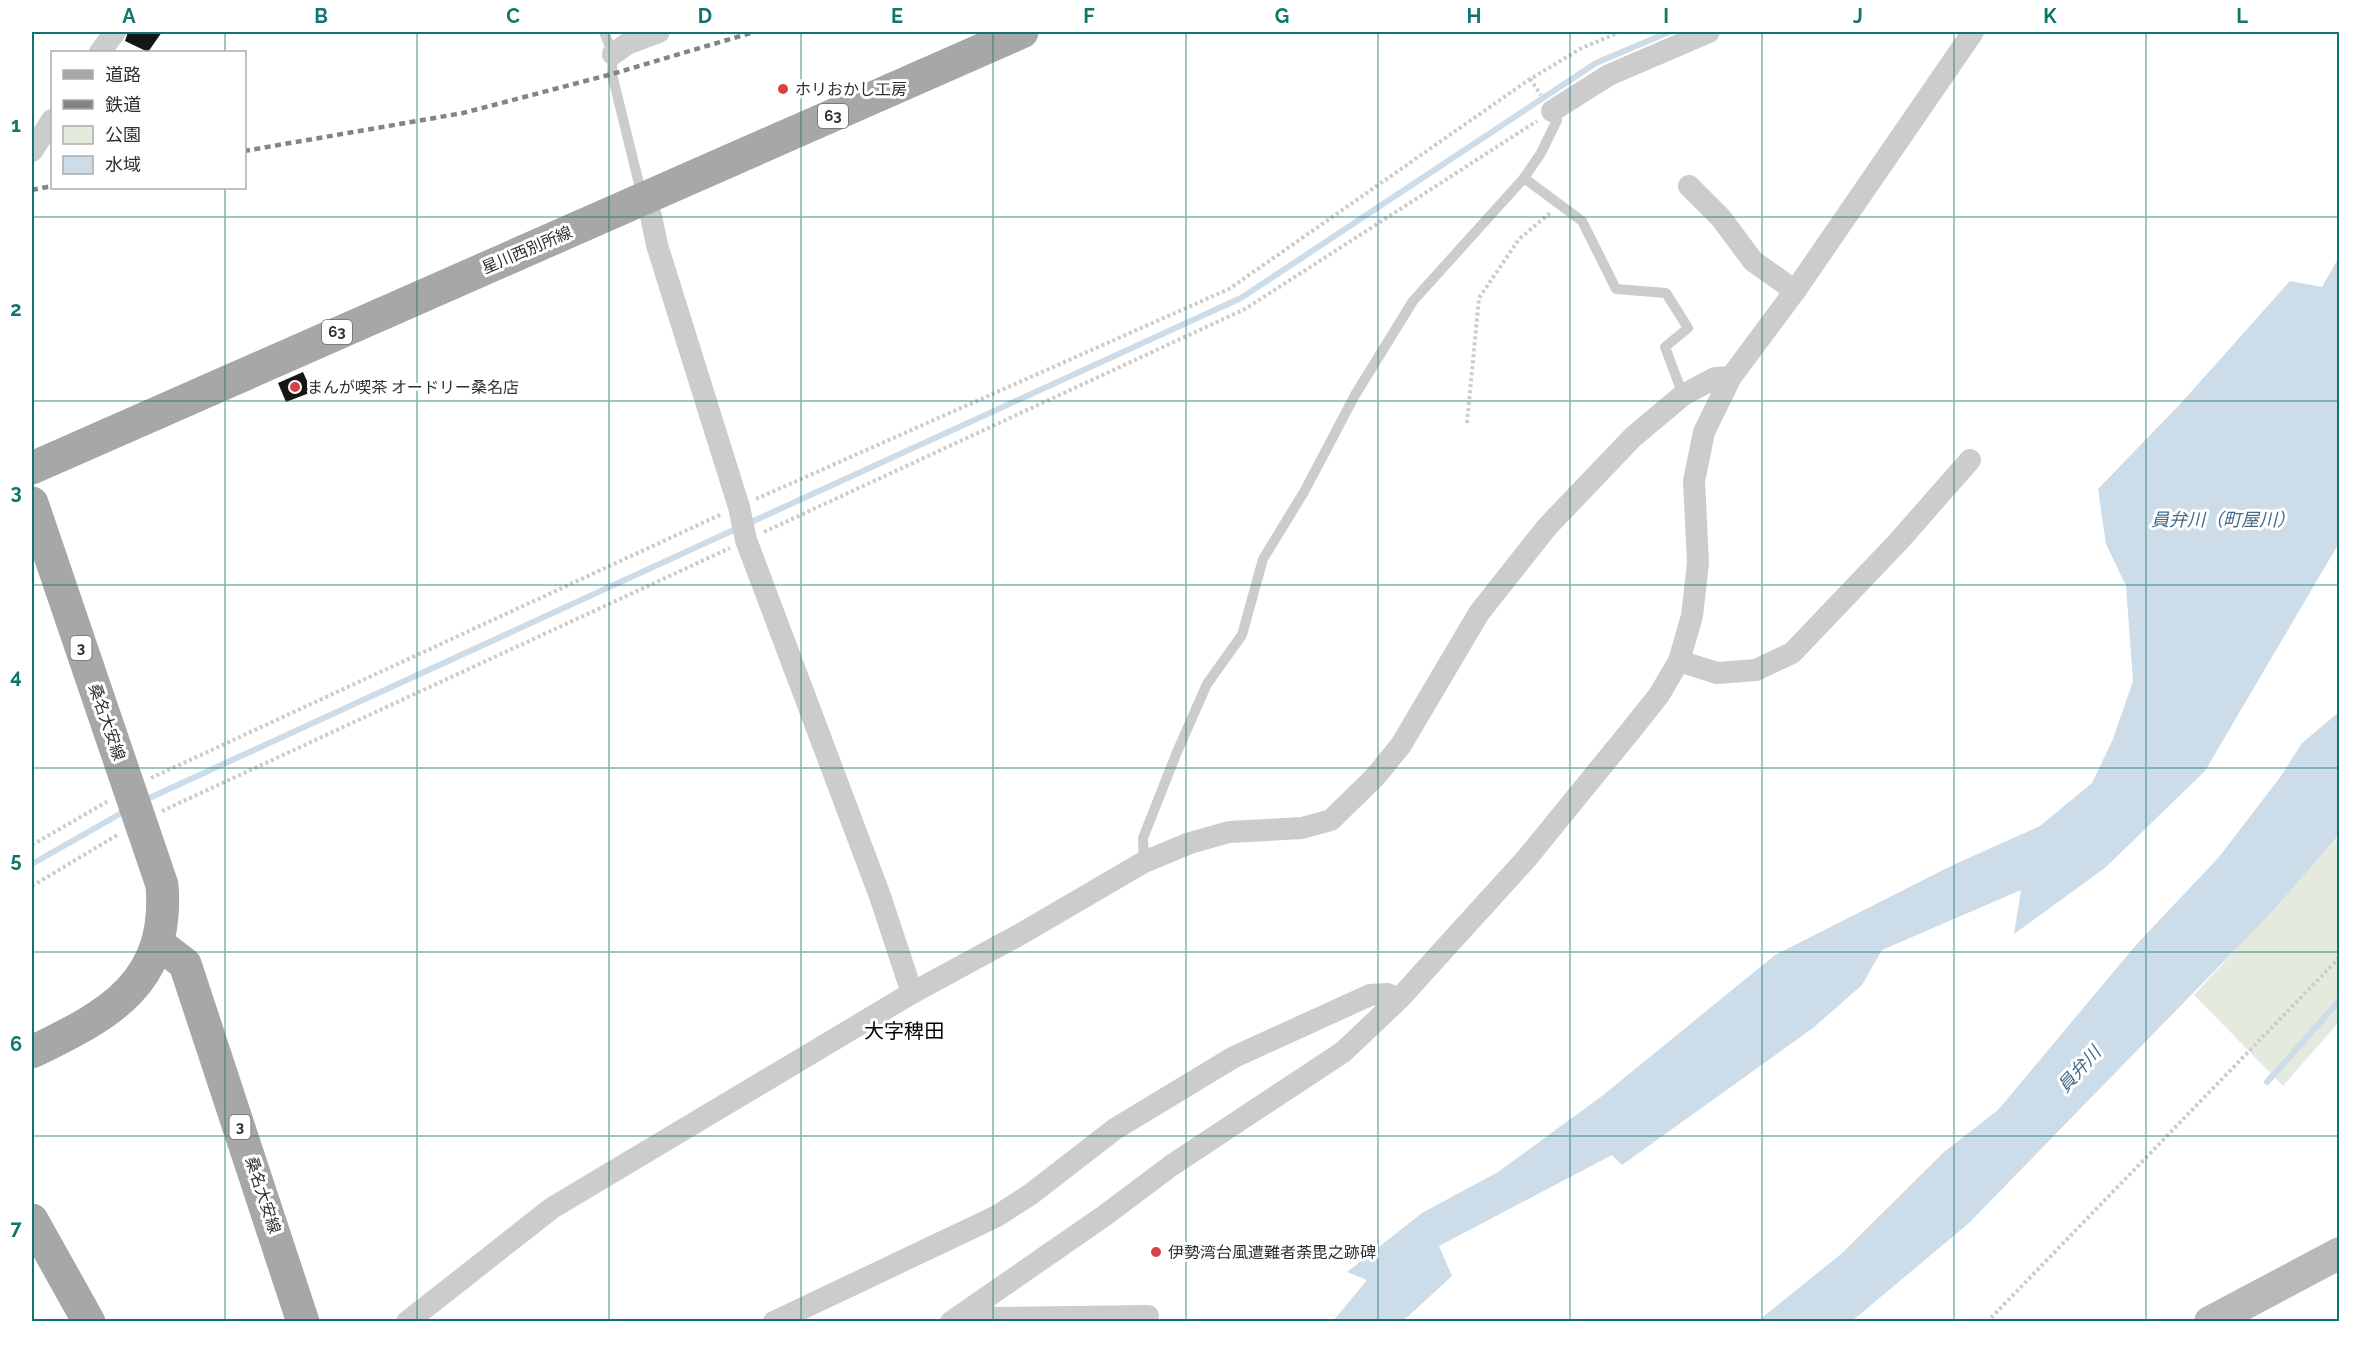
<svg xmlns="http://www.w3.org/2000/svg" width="2371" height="1353" font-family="Raleway,'Noto Sans JP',sans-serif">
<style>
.green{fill:#e4ebde}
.water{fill:#ccdce9}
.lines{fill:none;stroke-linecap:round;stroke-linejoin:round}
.stream{stroke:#ccdce9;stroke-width:6}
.building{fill:#161616}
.path{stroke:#ccc;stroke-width:4;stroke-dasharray:3 3;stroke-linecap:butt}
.service{stroke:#ccc;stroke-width:10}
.minor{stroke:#ccc;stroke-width:22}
.secondary{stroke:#b9b9b9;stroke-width:32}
.primary{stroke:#a7a7a7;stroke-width:33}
.rail{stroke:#848484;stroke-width:4.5;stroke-dasharray:6 4.5;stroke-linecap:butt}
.grid{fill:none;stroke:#0f766e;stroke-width:1.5;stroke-opacity:0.55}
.poi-dot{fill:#d64142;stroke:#fff;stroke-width:2}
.labels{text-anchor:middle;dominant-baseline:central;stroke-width:6;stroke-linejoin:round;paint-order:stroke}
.shield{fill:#fff;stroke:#6d6d6d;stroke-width:1.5}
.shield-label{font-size:15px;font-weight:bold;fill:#2f2f2f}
.poi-label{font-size:16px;fill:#2f2f2f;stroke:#fff;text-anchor:start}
.street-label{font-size:16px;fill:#2f2f2f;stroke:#fff}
.water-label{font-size:18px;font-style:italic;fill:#446a8a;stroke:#fff}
.quarter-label{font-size:20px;fill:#000;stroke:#fff}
.neatline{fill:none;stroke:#0f766e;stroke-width:2}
.grid-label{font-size:20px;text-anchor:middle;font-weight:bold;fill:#0f766e}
</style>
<rect width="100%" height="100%" fill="#fff"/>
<path class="green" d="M2339,836V1022L2283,1086L2194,995Z"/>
<g class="water">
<path d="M2339,257V543L2205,771L2106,867L2014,934L2021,890L1882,950L1862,985L1813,1028L1622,1165L1612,1155L1439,1246L1452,1276L1403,1321H1333L1367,1280L1347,1272L1422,1213L1498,1172L1602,1096L1775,955L1953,865L2040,826L2092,783L2113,739L2133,681L2126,586L2106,544L2098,489L2182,402L2290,281L2322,287Z"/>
<path d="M2339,712V835L2269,915L1969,1223L1852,1321H1758L1841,1254L1944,1152L1998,1110L2136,945L2219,857L2281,776L2302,743Z"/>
</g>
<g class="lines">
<g class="stream">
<path d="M747,524L1241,298L1596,63L1669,32"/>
<path d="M145,800L738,528"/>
<path d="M32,864L125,811"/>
<path d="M2267,1082L2340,1000"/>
</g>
</g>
<g class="building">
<path d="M128,32H162L148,52L125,41Z"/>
<path d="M303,372L312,392L286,402L278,383Z"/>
</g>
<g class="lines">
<g class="path">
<path d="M1530,79L1541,95"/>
<path d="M1467,423L1479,298L1519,239L1550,213"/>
<path d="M756,499L1229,289L1530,79L1582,48L1620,32"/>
<path d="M764,532L1245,309L1537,121"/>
<path d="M151,778L722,514"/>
<path d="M162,811L730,548"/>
<path d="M32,845L108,801"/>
<path d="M32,886L119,834"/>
<path d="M1987,1322L2340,957"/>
</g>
<g class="service">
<path d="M604,32L613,54L612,74L642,196"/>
<path d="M1524,178L1582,221L1616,289L1666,293L1688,328L1665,347L1683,395"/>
<path d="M1144,862L1143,838L1177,752L1207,684L1242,635L1263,559L1304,492L1355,395L1413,301L1524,178L1541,153L1557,120L1552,111"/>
</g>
<g class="minor">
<path d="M100,52L115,32"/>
<path d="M613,54L627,44L659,32"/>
<path d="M1552,111L1609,75L1709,32"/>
<path d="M32,151L52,120"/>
<path d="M1689,186L1721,218L1753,261L1795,291"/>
<path d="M643,199L651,216L657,245L739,507L746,540L880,896L912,993"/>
<path d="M1679,661L1717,673L1756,670L1792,653L1898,542L1970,460"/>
<path d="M974,1306L992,1318L1148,1316"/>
<path d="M407,1322L552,1208L912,993L1019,935L1144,862L1190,843L1229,832L1302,828L1331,820L1375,777L1401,745L1479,613L1547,527L1633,437L1683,395L1715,378L1731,377"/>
<path d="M774,1322L997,1216L1031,1194L1115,1129L1234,1057L1370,995L1387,994L1399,999"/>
<path d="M951,1322L1104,1216L1172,1165L1343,1052L1399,999L1527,858L1632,729L1659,695L1679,661L1692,616L1698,563L1694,481L1704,432L1731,377L1795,291L1973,32"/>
</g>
<path class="secondary" d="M2210,1322L2340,1253"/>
<g class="primary">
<path d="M32,468L1022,32"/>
<path d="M32,503L162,885C170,983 109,1015 32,1052"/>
<path d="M159,944L185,964L303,1322"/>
<path d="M32,1220L89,1322"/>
</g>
<g class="rail">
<path d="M244,151L463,113L612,74L754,32"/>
<path d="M32,190L52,186"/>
</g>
</g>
<path class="grid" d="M225,32V52M417,32V1322M609,32V1322M801,32V1322M993,32V1322M1186,32V1322M1378,32V1322M1570,32V1322M1762,32V1322M1954,32V1322M2146,32V1322M225,188V1322M32,217H2340M32,401H2340M32,585H2340M32,768H2340M32,952H2340M32,1136H2340"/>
<g class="poi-dot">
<circle cx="783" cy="89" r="6"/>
<circle cx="295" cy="387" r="6"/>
<circle cx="1156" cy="1252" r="6"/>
</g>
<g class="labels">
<g class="shield">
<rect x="818" y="104" width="30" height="24" rx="4.5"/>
<rect x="322" y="320" width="30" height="24" rx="4.5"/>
<rect x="70.5" y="636" width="21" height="24" rx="4.5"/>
<rect x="229.5" y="1115" width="21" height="24" rx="4.5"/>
</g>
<g class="shield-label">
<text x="833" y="116">63</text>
<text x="337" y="332">63</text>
<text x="81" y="648">3</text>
<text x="240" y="1127">3</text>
</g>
<g class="poi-label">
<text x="795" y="89">ホリおかし工房</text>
<text x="307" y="387">まんが喫茶 オードリー桑名店</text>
<text x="1168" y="1252">伊勢湾台風遭難者荼毘之跡碑</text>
</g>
<g class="street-label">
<text transform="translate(527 250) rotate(-23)">星川西別所線</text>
<text transform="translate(107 722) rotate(71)">桑名大安線</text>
<text transform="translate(263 1195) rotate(72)">桑名大安線</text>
</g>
<g class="water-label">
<text x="2223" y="519">員弁川（町屋川）</text>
<text transform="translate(2079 1069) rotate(-48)">員弁川</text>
</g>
<g class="quarter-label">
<text x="904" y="1031">大字稗田</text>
</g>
</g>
<rect width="2371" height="1353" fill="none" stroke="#ffffff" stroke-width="66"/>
<rect x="51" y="51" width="195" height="138" fill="#ffffff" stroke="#acacac" stroke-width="1.5"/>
<rect x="63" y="70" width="30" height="9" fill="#a7a7a7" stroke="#acacac" stroke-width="1.5"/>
<text x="105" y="81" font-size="18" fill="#2f2f2f">道路</text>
<rect x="63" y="100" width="30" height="9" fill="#848484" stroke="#acacac" stroke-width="1.5"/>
<text x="105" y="111" font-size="18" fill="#2f2f2f">鉄道</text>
<rect x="63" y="126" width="30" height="18" fill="#e4ebde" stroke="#acacac" stroke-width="1.5"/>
<text x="105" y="141" font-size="18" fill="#2f2f2f">公園</text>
<rect x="63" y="156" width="30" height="18" fill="#ccdce9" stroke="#acacac" stroke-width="1.5"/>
<text x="105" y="171" font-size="18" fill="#2f2f2f">水域</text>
<rect x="33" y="33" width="2305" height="1287" class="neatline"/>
<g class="grid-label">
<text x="129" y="23">A</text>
<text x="321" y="23">B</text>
<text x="513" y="23">C</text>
<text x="705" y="23">D</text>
<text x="897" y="23">E</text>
<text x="1089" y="23">F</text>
<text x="1282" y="23">G</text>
<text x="1474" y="23">H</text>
<text x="1666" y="23">I</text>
<text x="1858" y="23">J</text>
<text x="2050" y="23">K</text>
<text x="2242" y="23">L</text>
<text x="16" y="132">1</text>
<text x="16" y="316">2</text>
<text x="16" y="499">3</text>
<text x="16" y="683">4</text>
<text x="16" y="867">5</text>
<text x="16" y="1051">6</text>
<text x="16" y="1235">7</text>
</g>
</svg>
